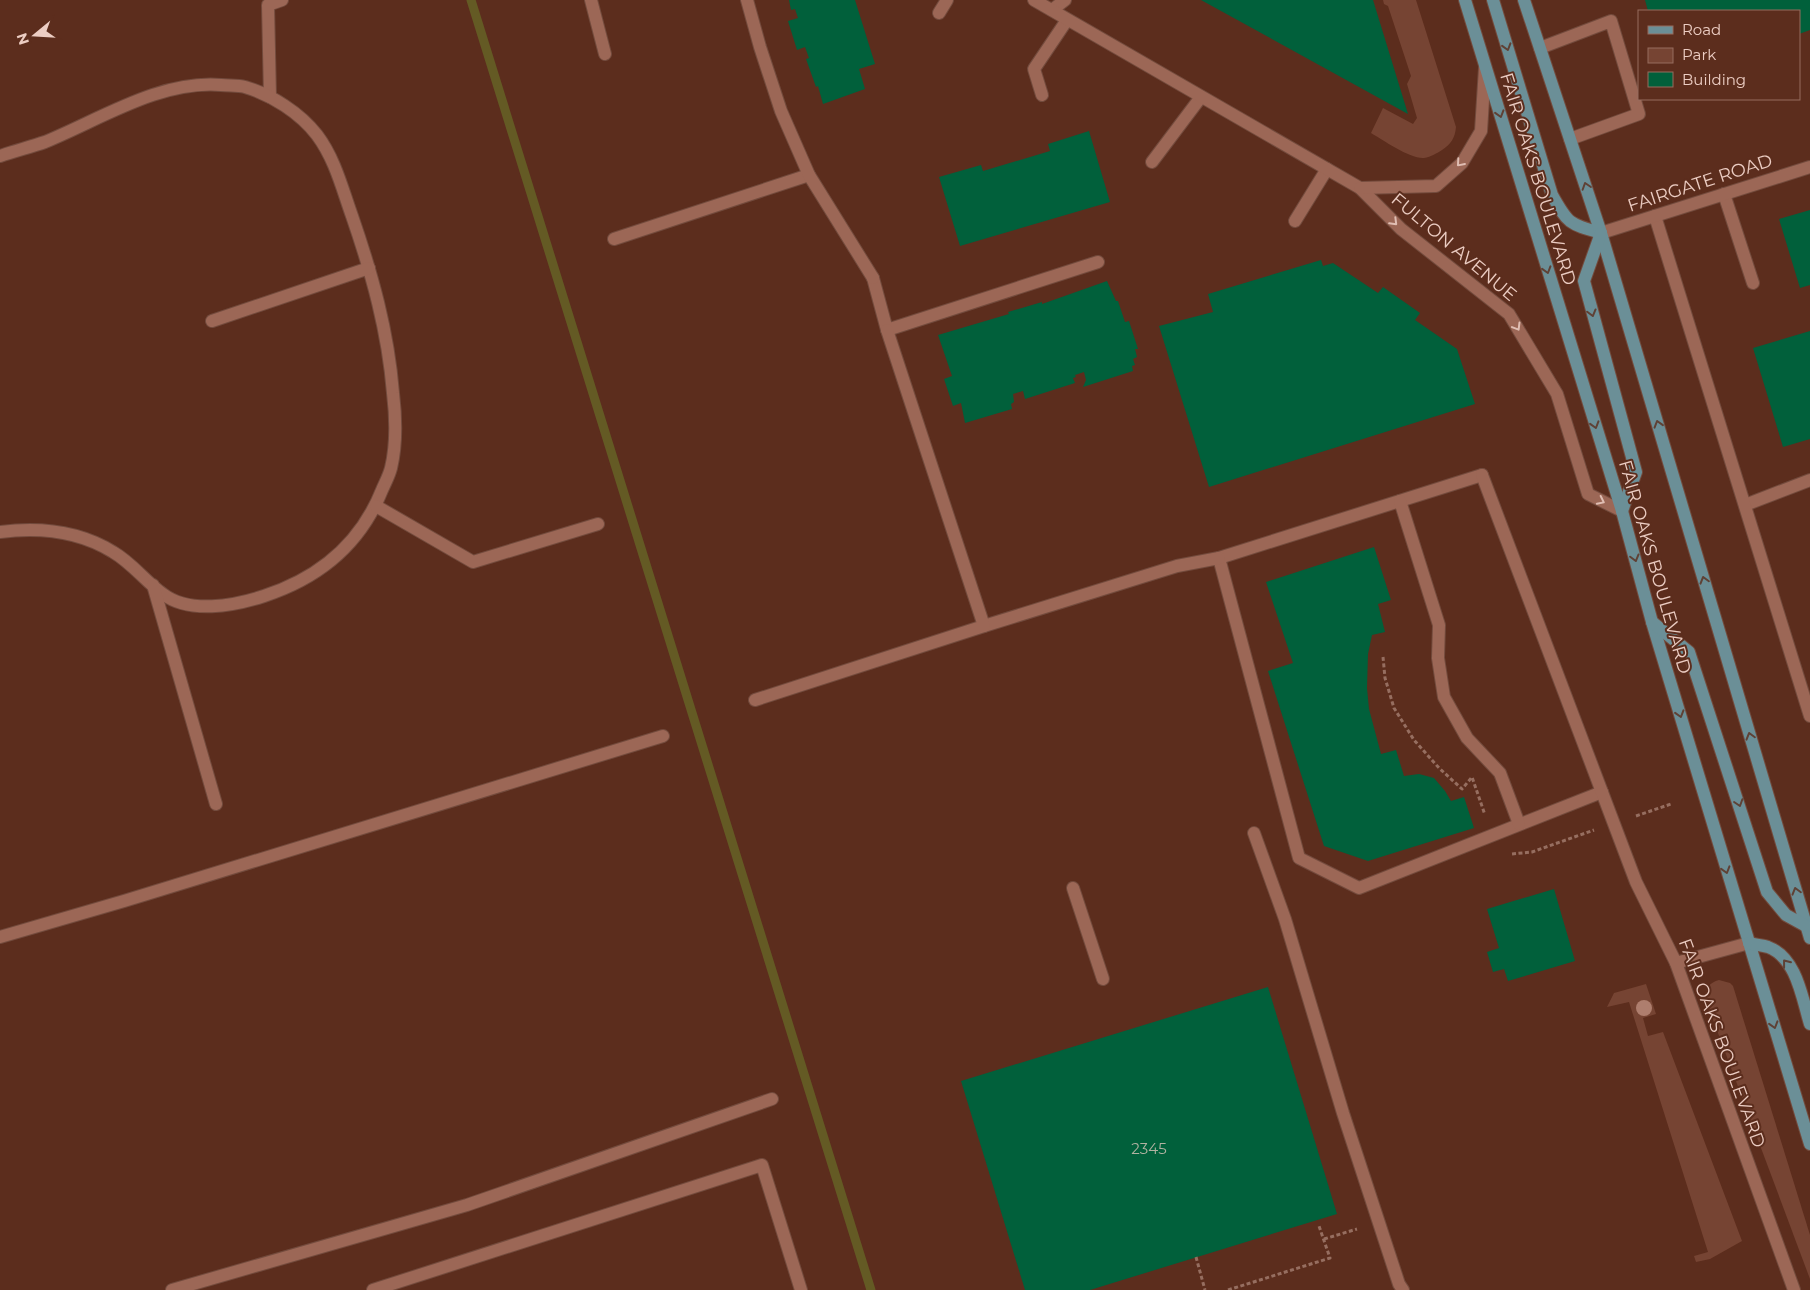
<svg xmlns="http://www.w3.org/2000/svg" width="1810" height="1290" font-family="Montserrat,sans-serif">
<style>
.green{fill:#764433}
.lines{fill:none;stroke-linecap:round;stroke-linejoin:round}
.stream{stroke:#645a24;stroke-width:9}
.building{fill:#01603b}
.service-casing{stroke:#734b3d;stroke-width:14}
.minor-casing{stroke:#734b3d;stroke-width:14}
.tertiary-casing{stroke:#734b3d;stroke-width:14}
.primary-casing{stroke:#734b3d;stroke-width:14}
.path{stroke:#966e60;stroke-width:3;stroke-dasharray:4 2.5;stroke-linecap:butt}
.service{stroke:#9c6756;stroke-width:12}
.minor{stroke:#9c6756;stroke-width:12}
.tertiary{stroke:#9c6756;stroke-width:12}
.primary{stroke:#6b8f97;stroke-width:12}
.tree{fill:#ae7e6e}
.oneway{stroke:#5f4135}
.oneway2{stroke:#e0beb3}
.labels{text-anchor:middle;dominant-baseline:central;stroke-width:4;stroke-linejoin:round;paint-order:stroke}
.number-label{font-size:15px;fill:#b1b2a1}
.street-label{font-size:18px;fill:#eccdc3;stroke:#5c2d1d}
</style>
<rect width="100%" height="100%" fill="#5c2d1d"/>
<g class="green">
<path d="M1383,0H1416L1456,127C1455,138 1451,144 1442,150C1437,153 1431,157 1424,158C1410,159 1383,140 1371,133L1383,108L1413,124L1417,118L1407,84L1411,76L1388,6L1384,4Z"/>
<path d="M1719,980L1730,983L1733,986L1810,1235V1279L1706,1001C1704,990 1708,983 1719,980Z"/>
<path d="M1646,984L1656,1014L1643,1018L1648,1036L1663,1032L1742,1241L1710,1259L1696,1262L1694,1256L1708,1252L1629,1002L1607,1007L1614,993Z"/>
</g>
<g class="lines">
<path class="stream" d="M471,0L871,1290"/>
</g>
<g class="building">
<path d="M789,0H855L875,64L859,69L865,89L823,104L818,86L816,87L806,59L809,58L805,47L797,50L788,21L798,18L795,9L791,10Z"/>
<path d="M1201,0H1373L1408,114Z"/>
<path d="M1645,0H1810V30L1799,34V11H1648Z"/>
<path d="M1089,131L1110,202L960,246L939,177L981,165L983,171L1050,151L1048,144Z"/>
<path d="M1810,210V285L1800,288L1779,219Z"/>
<path d="M1321,260L1323,266L1333,263L1378,293L1383,287L1420,313L1415,320L1457,349L1475,404L1209,487L1159,326L1213,312L1208,294Z"/>
<path d="M1107,281L1116,301H1118L1125,322L1129,321L1138,349H1135L1137,357L1133,359L1135,365L1132,366L1133,371L1083,387L1086,380L1084,372L1075,375L1076,377L1073,378L1075,383L1025,399L1023,391L1013,394L1014,402L1011,404L1012,409L965,423L961,403L953,406L944,379L952,376L938,335L1009,314L1008,312L1042,302V304Z"/>
<path d="M1810,331V439L1783,447L1753,348Z"/>
<path d="M1374,547L1391,600L1378,604L1385,632L1372,635L1368,654L1367,688L1369,709L1381,754L1396,750L1404,776L1419,774L1434,778L1445,791L1451,801L1464,797L1474,828L1368,861L1324,846L1268,671L1293,663L1266,582Z"/>
<path d="M1554,889L1575,961L1508,981L1504,969L1493,972L1487,952L1499,948L1487,909Z"/>
<path d="M1268,987L1337,1214L1090,1290H1025L961,1081Z"/>
</g>
<g class="lines">
<defs>
<g id="service">
<path d="M591,0L605,54"/>
<path d="M1052,10L1065,0"/>
<path d="M939,13L947,0"/>
<path d="M1540,48L1611,21L1639,114L1570,139"/>
<path d="M1042,95L1034,69L1067,20"/>
<path d="M1152,162L1201,97"/>
<path d="M1724,194L1753,283"/>
<path d="M1295,221L1327,169"/>
<path d="M614,239L809,175"/>
<path d="M873,278L887,330L1098,262"/>
<path d="M1482,475L1219,558L1299,858L1359,888L1602,792"/>
<path d="M1400,501L1439,625L1438,658L1444,697L1467,738L1500,773L1519,824"/>
<path d="M1745,505L1810,480"/>
<path d="M984,626L1177,566L1219,558"/>
<path d="M755,700L984,626L887,330"/>
<path d="M1254,833L1285,919L1343,1113L1399,1284L1403,1290"/>
<path d="M1073,888L1103,979"/>
<path d="M1676,963L1749,943"/>
</g>
<g id="minor">
<path d="M747,0L760,47L781,111L809,175L873,278"/>
<path d="M270,97L268,5L282,0"/>
<path d="M0,156C15,151 30,147 45,142C101,119 160,80 221,85C229,86 237,85 245,87C272,95 300,113 317,135C335,159 342,188 352,216C372,274 388,331 393,393C396,418 397,443 391,468C389,476 385,483 382,490C360,545 319,578 264,596C234,606 189,614 163,594C145,581 132,563 113,552C79,531 39,527 0,532"/>
<path d="M1655,216L1810,716"/>
<path d="M1601,233L1810,167"/>
<path d="M212,321L369,268"/>
<path d="M1482,475L1636,882L1676,963L1794,1290"/>
<path d="M376,506L473,562L598,524"/>
<path d="M153,585L216,804"/>
<path d="M0,937L124,901L663,736"/>
<path d="M172,1290L467,1205L772,1099"/>
<path d="M373,1290L762,1165L801,1290"/>
</g>
<g id="tertiary">
<path d="M1034,0L1360,188L1401,229L1509,314L1557,394L1588,494L1622,511"/>
<path d="M1360,188L1436,186L1462,163L1481,131L1485,68"/>
</g>
<g id="primary">
<path d="M1465,0L1622,511L1652,622L1810,1144"/>
<path d="M1493,0L1552,195C1568,224 1569,224 1601,233"/>
<path d="M1524,0L1601,233L1810,938"/>
<path d="M1601,233L1584,281L1636,472L1622,511"/>
<path d="M1652,622L1689,652L1767,892L1786,915L1806,926"/>
<path d="M1749,943C1755,945 1762,945 1768,947C1797,958 1802,998 1810,1024"/>
</g>
</defs>
<use href="#service" class="service-casing"/>
<use href="#minor" class="minor-casing"/>
<use href="#tertiary" class="tertiary-casing"/>
<use href="#primary" class="primary-casing"/>
<g class="path">
<path d="M1383,657L1385,678L1394,708L1414,740L1439,768L1462,789L1472,777L1485,815"/>
<path d="M1636,816L1671,804"/>
<path d="M1512,854L1532,852L1594,830"/>
<path d="M1324,1239L1357,1229"/>
<path d="M1196,1257L1205,1290"/>
<path d="M1228,1290L1330,1258L1319,1226"/>
</g>
<use href="#service" class="service"/>
<use href="#minor" class="minor"/>
<use href="#tertiary" class="tertiary"/>
<use href="#primary" class="primary"/>
</g>
<circle class="tree" cx="1644" cy="1008" r="8"/>
<defs><path id="oneway-chevron" d="M-2-3.5L2.5 0L-2 3.5" fill="none" stroke-width="1.6" stroke-linecap="round" stroke-linejoin="round" transform="scale(1.25)"/></defs>
<g class="oneway">
<use href="#oneway-chevron" transform="translate(1507 47) rotate(73)"/>
<use href="#oneway-chevron" transform="translate(1500 114) rotate(73)"/>
<use href="#oneway-chevron" transform="translate(1586 186) rotate(-108)"/>
<use href="#oneway-chevron" transform="translate(1547 270) rotate(73)"/>
<use href="#oneway-chevron" transform="translate(1592 313) rotate(75)"/>
<use href="#oneway-chevron" transform="translate(1658 424) rotate(-107)"/>
<use href="#oneway-chevron" transform="translate(1595 425) rotate(73)"/>
<use href="#oneway-chevron" transform="translate(1635 558) rotate(75)"/>
<use href="#oneway-chevron" transform="translate(1704 580) rotate(-106)"/>
<use href="#oneway-chevron" transform="translate(1680 714) rotate(73)"/>
<use href="#oneway-chevron" transform="translate(1750 736) rotate(-106)"/>
<use href="#oneway-chevron" transform="translate(1739 803) rotate(72)"/>
<use href="#oneway-chevron" transform="translate(1726 870) rotate(73)"/>
<use href="#oneway-chevron" transform="translate(1796 891) rotate(-106)"/>
<use href="#oneway-chevron" transform="translate(1786 963) rotate(-128)"/>
<use href="#oneway-chevron" transform="translate(1774 1025) rotate(73)"/>
</g>
<g class="oneway2">
<use href="#oneway-chevron" transform="translate(1460 163) rotate(131)"/>
<use href="#oneway-chevron" transform="translate(1394 222) rotate(45)"/>
<use href="#oneway-chevron" transform="translate(1517 327) rotate(59)"/>
<use href="#oneway-chevron" transform="translate(1601 501) rotate(26)"/>
</g>
<g class="labels">
<g class="number-label">
<text x="1149" y="1148">2345</text>
</g>
<g class="street-label">
<text transform="translate(1538 179) rotate(73)">FAIR OAKS BOULEVARD</text>
<text transform="translate(1700 183) rotate(-18)">FAIRGATE ROAD</text>
<text transform="translate(1454 247) rotate(40)">FULTON AVENUE</text>
<text transform="translate(1655 567) rotate(74)">FAIR OAKS BOULEVARD</text>
<text transform="translate(1722 1043) rotate(70)">FAIR OAKS BOULEVARD</text>
</g>
</g>
<rect x="1638" y="10" width="162" height="90" fill="#5c2d1d" stroke="#966d5f"/>
<rect x="1648" y="26" width="25" height="8" fill="#6b8f97" stroke="#966d5f"/>
<text x="1682" y="35" font-size="15" fill="#eccdc3">Road</text>
<rect x="1648" y="48" width="25" height="15" fill="#764433" stroke="#966d5f"/>
<text x="1682" y="60" font-size="15" fill="#eccdc3">Park</text>
<rect x="1648" y="72" width="25" height="15" fill="#01603b" stroke="#966d5f"/>
<text x="1682" y="85" font-size="15" fill="#eccdc3">Building</text>
<g transform="translate(35 35) rotate(252)" stroke="#5c2d1d" stroke-width="4" paint-order="stroke">
<path d="M0-4L9 19L0 12L-9 19Z" fill="#eccdc3"/>
<text y="-8" font-size="14" font-weight="bold" text-anchor="middle" fill="#eccdc3">N</text>
</g>
</svg>
